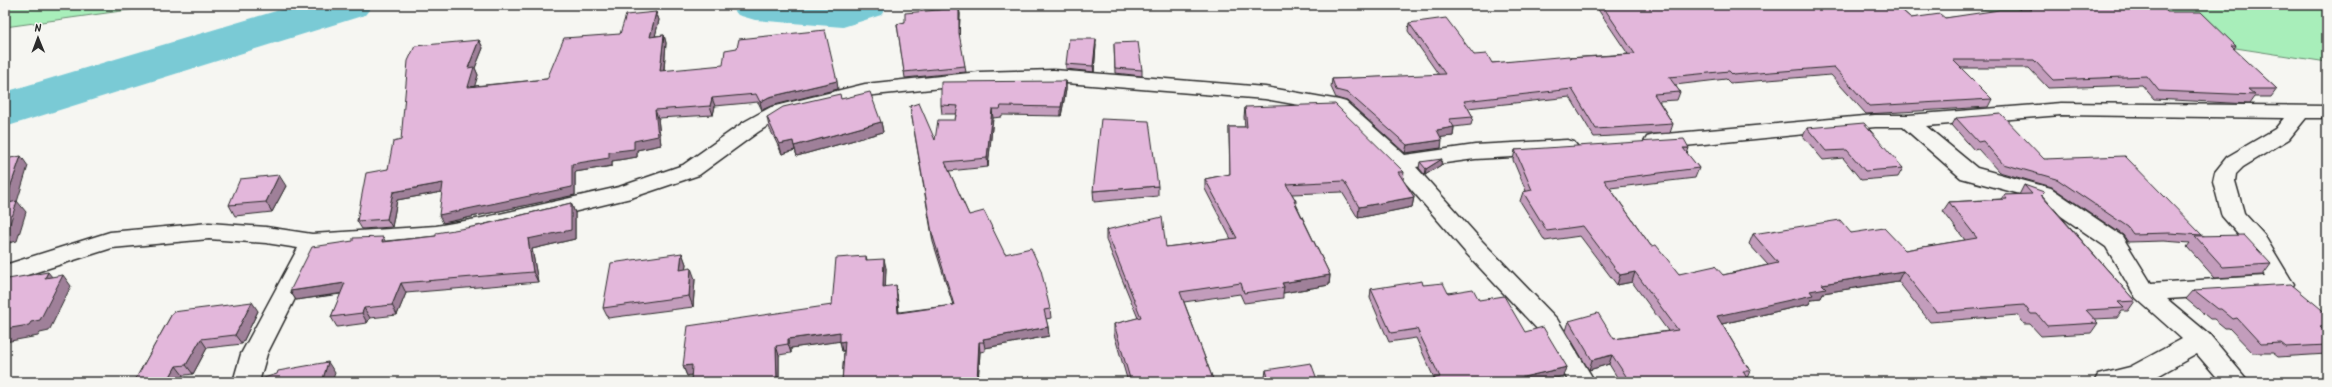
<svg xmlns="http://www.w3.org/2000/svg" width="2332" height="387" font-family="Kalam,sans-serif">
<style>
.green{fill:#a8eeba;stroke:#6a8c72}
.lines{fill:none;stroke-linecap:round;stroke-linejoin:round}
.river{fill:#7acad5;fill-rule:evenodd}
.minor-casing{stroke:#2b2b2b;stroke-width:3}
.minor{fill:#f6f6f2;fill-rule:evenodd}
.wall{fill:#c39dbc;stroke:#2b2b2b}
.shaded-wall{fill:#9f8099;stroke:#2b2b2b}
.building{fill:#e3b7db;stroke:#2b2b2b}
</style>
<rect width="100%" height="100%" fill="#f6f6f2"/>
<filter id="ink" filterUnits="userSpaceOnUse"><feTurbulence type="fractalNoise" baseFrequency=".025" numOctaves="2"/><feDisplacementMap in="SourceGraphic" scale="8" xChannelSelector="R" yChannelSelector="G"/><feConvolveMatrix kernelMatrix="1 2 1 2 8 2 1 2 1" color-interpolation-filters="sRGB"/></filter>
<g filter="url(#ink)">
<g class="green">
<path d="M5,5H165L5,27Z"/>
<path d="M1955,5H2327V62Z"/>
</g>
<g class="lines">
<g class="river">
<path d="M296,5H373L365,15L5,127V92Z"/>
<path d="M730,5H889L881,15L843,27L755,20L738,15Z"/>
</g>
<defs>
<g id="minor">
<path d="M1054,70L1265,87L1339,100L1346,102L1405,155L1475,145L1567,140L1574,142L1578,147L1574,152L1567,154L1475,159L1416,167L1482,241L1557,319L1595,382H1569L1539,331L1466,253L1392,167L1333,111L1265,99L1054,82L979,84L865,96L785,115L758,132L699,175L631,198L482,234L436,242L320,249L267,354L259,382H233L241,354L298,248L266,243L209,239L112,248L5,282V265L110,232L209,223L266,227L312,234L436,226L482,218L619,187L683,165L744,122L771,107L865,84L979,72Z"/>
<path d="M2061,103L2327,106V118H2306L2289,139L2243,167L2236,174L2235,181L2244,213L2264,235L2290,278L2294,284L2290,290L2282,292L2167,299L2209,334L2249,382H2221L2197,354L2147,382H2094L2098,375L2130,367L2182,339L2136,298L2106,247L2035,198L1961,178L1903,127H1875L1654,149L1647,147L1644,142L1647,137L1654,135L1875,115H1908ZM2061,115L2284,118L2275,129L2227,157L2215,172L2213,181L2222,216L2248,246L2265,276L2151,283L2122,236L2051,188L1977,168L1926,126Z"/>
</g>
</defs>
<use href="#minor" class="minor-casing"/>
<use href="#minor" class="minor"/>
</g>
<g class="wall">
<path d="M1595,5H1896L1911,18H1945L2020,10L2016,5H2160L2167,12L2236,46L2234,50L2277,89L2271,97H2254L2249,104L2154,99L2142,85L2048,88L2029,68H1961L1992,99L1988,107L1866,114L1831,75L1730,83L1726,79L1675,85L1680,92L1677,100L1659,101L1673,124L1670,133L1594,137L1570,97L1468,108L1473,117L1471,125L1454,127L1453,136L1441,137V148L1405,153L1347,101L1336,98L1331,87L1332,79L1439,75L1408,31L1409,23L1474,55L1492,63L1628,54Z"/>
<path d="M959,8L960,14L959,37L966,72L905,78L897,24L905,22Z"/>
<path d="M656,12L659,20L655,36L664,35L666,43L664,71L838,89L771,106L762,110L758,102L715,106L713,115L658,118L661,145L637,150V157L612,161V166L575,172V195L443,223L442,192L397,200L392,227L362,229L357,221L388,169L401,140L479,40L483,48L475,68L478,75L474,86L547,79Z"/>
<path d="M1114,43L1142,70V76L1115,73Z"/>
<path d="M1096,45L1094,72L1066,69V64Z"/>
<path d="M1066,81V90L1061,116L1002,115L1001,117L993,118L988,167L949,171L969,215L1005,254L1050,309L1051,318L1046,319L1048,327L1049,336L985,348V351L980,352L978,382H842L844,351H842L840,341L791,348V353L779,355V382H691L692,375L687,376L683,366L832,305L866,256L867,260L886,268L885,286L897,294L899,312L953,305L933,242L910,106L935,140L955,120L956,114H942L941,105Z"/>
<path d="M841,99L881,122L883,132L797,156L795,150L782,154L769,127L767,117Z"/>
<path d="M1245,107L1404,172L1403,180L1414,197L1412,207L1358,218L1342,192L1292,194L1296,201V204L1330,275L1329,285L1283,293V298L1244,303L1240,294L1184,302L1214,382H1128L1114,334V324L1138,318L1106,240V230L1166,247L1231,239L1205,189V179L1230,174L1229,137V127H1245L1244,117Z"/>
<path d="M1956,118L2044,159L2202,235L2271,264L2263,275L2215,278L2187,247L2190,243L2164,241L2128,242L2123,235L2052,187L1999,172L1978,149L1974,150L1952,125Z"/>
<path d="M1807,128L1903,168L1898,177L1861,180L1843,158L1823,160L1803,136Z"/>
<path d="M1689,148L1687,154L1699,168L1695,178L1610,188L1651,246L1679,274L1723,275L1768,265L1749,244L1753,234L1851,233L1905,250L1965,240L1943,211L1949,202L2001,199L2004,195H2019L2024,185L2042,195L2135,301L2128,311H2122L2117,318L2094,319L2098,323L2091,333L2041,336L2030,324H2024L2018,315L1930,322L1898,281L1823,293L1821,298L1811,299L1809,304L1722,324L1750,371L1747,378L1749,382H1620L1609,364L1589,370L1566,331L1569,321L1614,339L1668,331L1632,282L1617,285L1580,236L1545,241L1520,201L1523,192L1526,191L1513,160L1515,150Z"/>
<path d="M1420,162L1441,165L1425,175L1419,168Z"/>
<path d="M286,186L272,212L235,216L229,205Z"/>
<path d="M1158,186V196L1094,202L1093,191Z"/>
<path d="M571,203L575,213V239L532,249L538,282L406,293L397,315L370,318L367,323L337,327L331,317L341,294L296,300L290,291L386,241L436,236Z"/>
<path d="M682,253L686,264L685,269L695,279L693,307L608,318L603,308Z"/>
<path d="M1423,285L1448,293L1479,300L1525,332L1567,367L1564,376L1434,378L1416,338L1389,342L1370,298L1371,289Z"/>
<path d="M2194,290L2327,314V354L2278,357L2273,353H2253L2229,328H2225L2214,319H2210L2186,299Z"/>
<path d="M258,311L242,344L207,348L193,374L134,382L173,312Z"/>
<path d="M1266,370L1318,382L1265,377Z"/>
</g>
<g class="shaded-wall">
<path d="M959,8L960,14L959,39Z"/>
<path d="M656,12L659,20L653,45L650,37Z"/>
<path d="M664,35L666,43L663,79L660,71Z"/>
<path d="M1096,39V45L1094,72L1093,66Z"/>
<path d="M479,40L483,48L475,68L478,75L472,95L468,87V68Z"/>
<path d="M837,81L838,89L771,106L762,110L760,102L769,97Z"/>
<path d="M1066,81V90L1061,116V107Z"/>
<path d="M712,98L715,106L713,115L710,106Z"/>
<path d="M992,109L993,118L988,167L987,158Z"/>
<path d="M655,110L658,118L661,145L637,150V157L612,161V166L575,172V195L443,223L439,215L572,164L609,152L634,141Z"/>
<path d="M881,122L883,132L797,156L794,146Z"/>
<path d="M1454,127L1453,136L1436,138L1437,130Z"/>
<path d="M1442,140L1441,148L1405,153L1407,145Z"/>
<path d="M793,141L795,150L782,154L779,144Z"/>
<path d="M21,156L28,166L13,215L5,205V202Z"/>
<path d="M1442,159L1441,165L1425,175L1426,169Z"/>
<path d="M279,175L286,186L272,212L266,202Z"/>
<path d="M443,183L447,191L397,200L392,227L387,219L393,192Z"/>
<path d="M1414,197L1412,207L1358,218L1359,207Z"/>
<path d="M17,201L26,212L17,241L5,244V231Z"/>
<path d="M571,203L575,213V239L532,249L538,282L533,272L528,239Z"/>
<path d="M383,237L388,246L382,242Z"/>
<path d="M682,253L686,264L684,280L680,270Z"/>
<path d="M884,259L886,268L885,296L883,287Z"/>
<path d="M691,268L695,279L693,307L689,296Z"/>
<path d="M1903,271L1898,281L1823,293L1821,298L1811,299L1809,304L1713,326L1717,316L1822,284Z"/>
<path d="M48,272L57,283L45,278Z"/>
<path d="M1635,272L1632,282L1617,285L1620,275Z"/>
<path d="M63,275L71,286L49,331L40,333L38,336L5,342V329L31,322Z"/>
<path d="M1330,275L1329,285L1283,293L1284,287L1282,283Z"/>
<path d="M345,283L351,292L296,300L290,291Z"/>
<path d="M401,283L406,293L397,315L392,305Z"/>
<path d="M896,285L897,294L899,322L898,313Z"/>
<path d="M252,302L258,311L242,344L235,335Z"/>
<path d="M364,308L370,318L367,323L362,313Z"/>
<path d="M1048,327L1049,336L985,348L983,339Z"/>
<path d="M840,332L842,341L791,348V353L788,344V339Z"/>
<path d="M201,339L207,348L193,374L186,365Z"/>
<path d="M845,341L847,350L842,351L840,342Z"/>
<path d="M979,342L980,352L978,382H977Z"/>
<path d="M776,346L779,355V382H777Z"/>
<path d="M1612,355L1609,364L1589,370L1592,360Z"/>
<path d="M328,362L335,373L332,382H322Z"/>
<path d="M692,365L695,374L687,376L683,366Z"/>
<path d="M176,366L183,375L179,382H167Z"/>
<path d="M1567,367L1564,376L1539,382H1502Z"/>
</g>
<g class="building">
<path d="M1602,5H1896L1911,18L1940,14L1945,18L1999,10H2032L2027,5H2160L2167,12H2201L2236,46H2231L2277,89H2248L2255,95L2159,91L2147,76L2053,80L2034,60H1953L1992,99L1869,106L1834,67L1733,75L1729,71L1669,77L1680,92L1654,94L1673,124L1596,129L1572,89L1464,101L1473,117L1449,119L1454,127L1437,130L1442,140L1407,145L1348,93L1336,90L1332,79L1445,74L1409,23L1446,18L1474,55L1487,54L1492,63L1569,56L1570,58L1635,54Z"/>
<path d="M959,8V33L965,66L904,72L897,24L905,22V13Z"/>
<path d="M656,12L650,37L664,35L660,71L723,65L725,50L737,48L739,39L825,30L837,81L769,97L760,102L756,94L712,98L710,106L655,110L658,136L634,141V149L609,152V158L572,164V187L439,215L443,183L393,192L387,219L357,221L366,173L388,169L393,142L401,140L408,61L415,46L479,40L468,68L474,67L468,87L547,79L564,38L620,34L626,15Z"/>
<path d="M1069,39H1096L1093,66L1066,64Z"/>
<path d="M1138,42L1142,70L1115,68L1114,43Z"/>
<path d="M1066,81L1061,107L1001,106L1000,109H992L987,158L945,162L969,215L984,211L1005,254L1031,248L1041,270L1050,309L1044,310L1048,327L983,339L984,342H979L977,380L940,382H842L845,341L840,342V332L788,339V344L776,346L777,382H691L692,365L683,366L688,326L832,305L836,258L866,256V260L884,259L883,287L896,285L898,313L954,305L932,233L910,106L919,103L935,140L938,120H955L958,106L941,105V82Z"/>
<path d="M870,92L881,122L794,146L793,141L779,144L767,117L783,107L840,94L841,99Z"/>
<path d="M1335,104L1404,172H1398L1414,197L1359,207L1344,181L1286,184L1296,201H1294L1330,275L1282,283L1284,287L1244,293L1241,283L1180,292L1214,382H1131L1114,324L1141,317L1106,230L1162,217L1166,247L1237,238L1205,179L1230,174L1229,127H1247L1245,107Z"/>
<path d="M2001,114L2044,159L2125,156L2202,235L2169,233L2133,234L2128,227L2057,179L2003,164L1983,141L1978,142L1956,118Z"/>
<path d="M1101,119L1149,121L1158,186L1093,191Z"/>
<path d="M1864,123L1903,168L1865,171L1847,150L1826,151L1807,128Z"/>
<path d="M1684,139L1689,148H1683L1699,168L1604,180L1651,246L1656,245L1679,274L1715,266L1723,275L1778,263L1753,234L1840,220L1851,233L1884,228L1905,250L1977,238L1949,202L2007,199L2004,195L2032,194L2024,185L2044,192L2041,195L2135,301L2118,302L2124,308L2086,310L2098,323L2047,326L2037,314H2031L2024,305L1936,312L1903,271L1822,284L1826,288L1810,291L1813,295L1717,316L1750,371H1743L1749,382H1630L1612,355L1592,360L1569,321L1598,313L1614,339L1678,330L1635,272L1620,275L1583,226L1547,231L1523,192L1532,190L1515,150Z"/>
<path d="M21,156L5,202V159Z"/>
<path d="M1442,159L1426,169L1420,162Z"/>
<path d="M279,175L266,202L229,205L240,179Z"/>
<path d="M17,201L8,230L5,231V204Z"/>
<path d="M571,203V230L528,239L533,272L401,283L392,305L364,308L362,313L331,317L345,283L290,291L312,247L353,241V238L383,237L382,242L436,236V233L478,226Z"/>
<path d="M2244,235L2271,264L2223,267L2195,236Z"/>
<path d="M682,253L680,270L691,268L689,296L603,308L611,263Z"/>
<path d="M48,272L45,278L63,275L40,320L31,322L29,325L5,329V285L8,279Z"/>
<path d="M1422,281L1423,285L1443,283L1448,293L1473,289L1479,300L1504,296L1525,332L1543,327L1567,367L1502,382H1420L1440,377L1417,329L1391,333L1371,289Z"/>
<path d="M2291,284L2327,314V326L2320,327L2327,334V345L2286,347L2281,343L2261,344L2237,318L2233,319L2221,309H2218L2194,290Z"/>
<path d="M252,302L235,335L201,339L186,365L176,366L167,382H134L173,312Z"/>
<path d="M328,362L322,382H254V381L277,374L278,371Z"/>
<path d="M1311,363L1318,382H1237L1268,377L1266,370Z"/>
</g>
</g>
<rect width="2332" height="387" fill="none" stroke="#f6f6f2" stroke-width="20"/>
<rect x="10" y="10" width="2312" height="367" fill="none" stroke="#2b2b2b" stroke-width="1.5" filter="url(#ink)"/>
<g transform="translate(38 38) rotate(359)" stroke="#f6f6f2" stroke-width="3" paint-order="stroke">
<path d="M0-3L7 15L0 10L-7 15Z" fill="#2b2b2b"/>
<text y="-6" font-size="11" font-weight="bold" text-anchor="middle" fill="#2b2b2b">N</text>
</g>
</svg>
